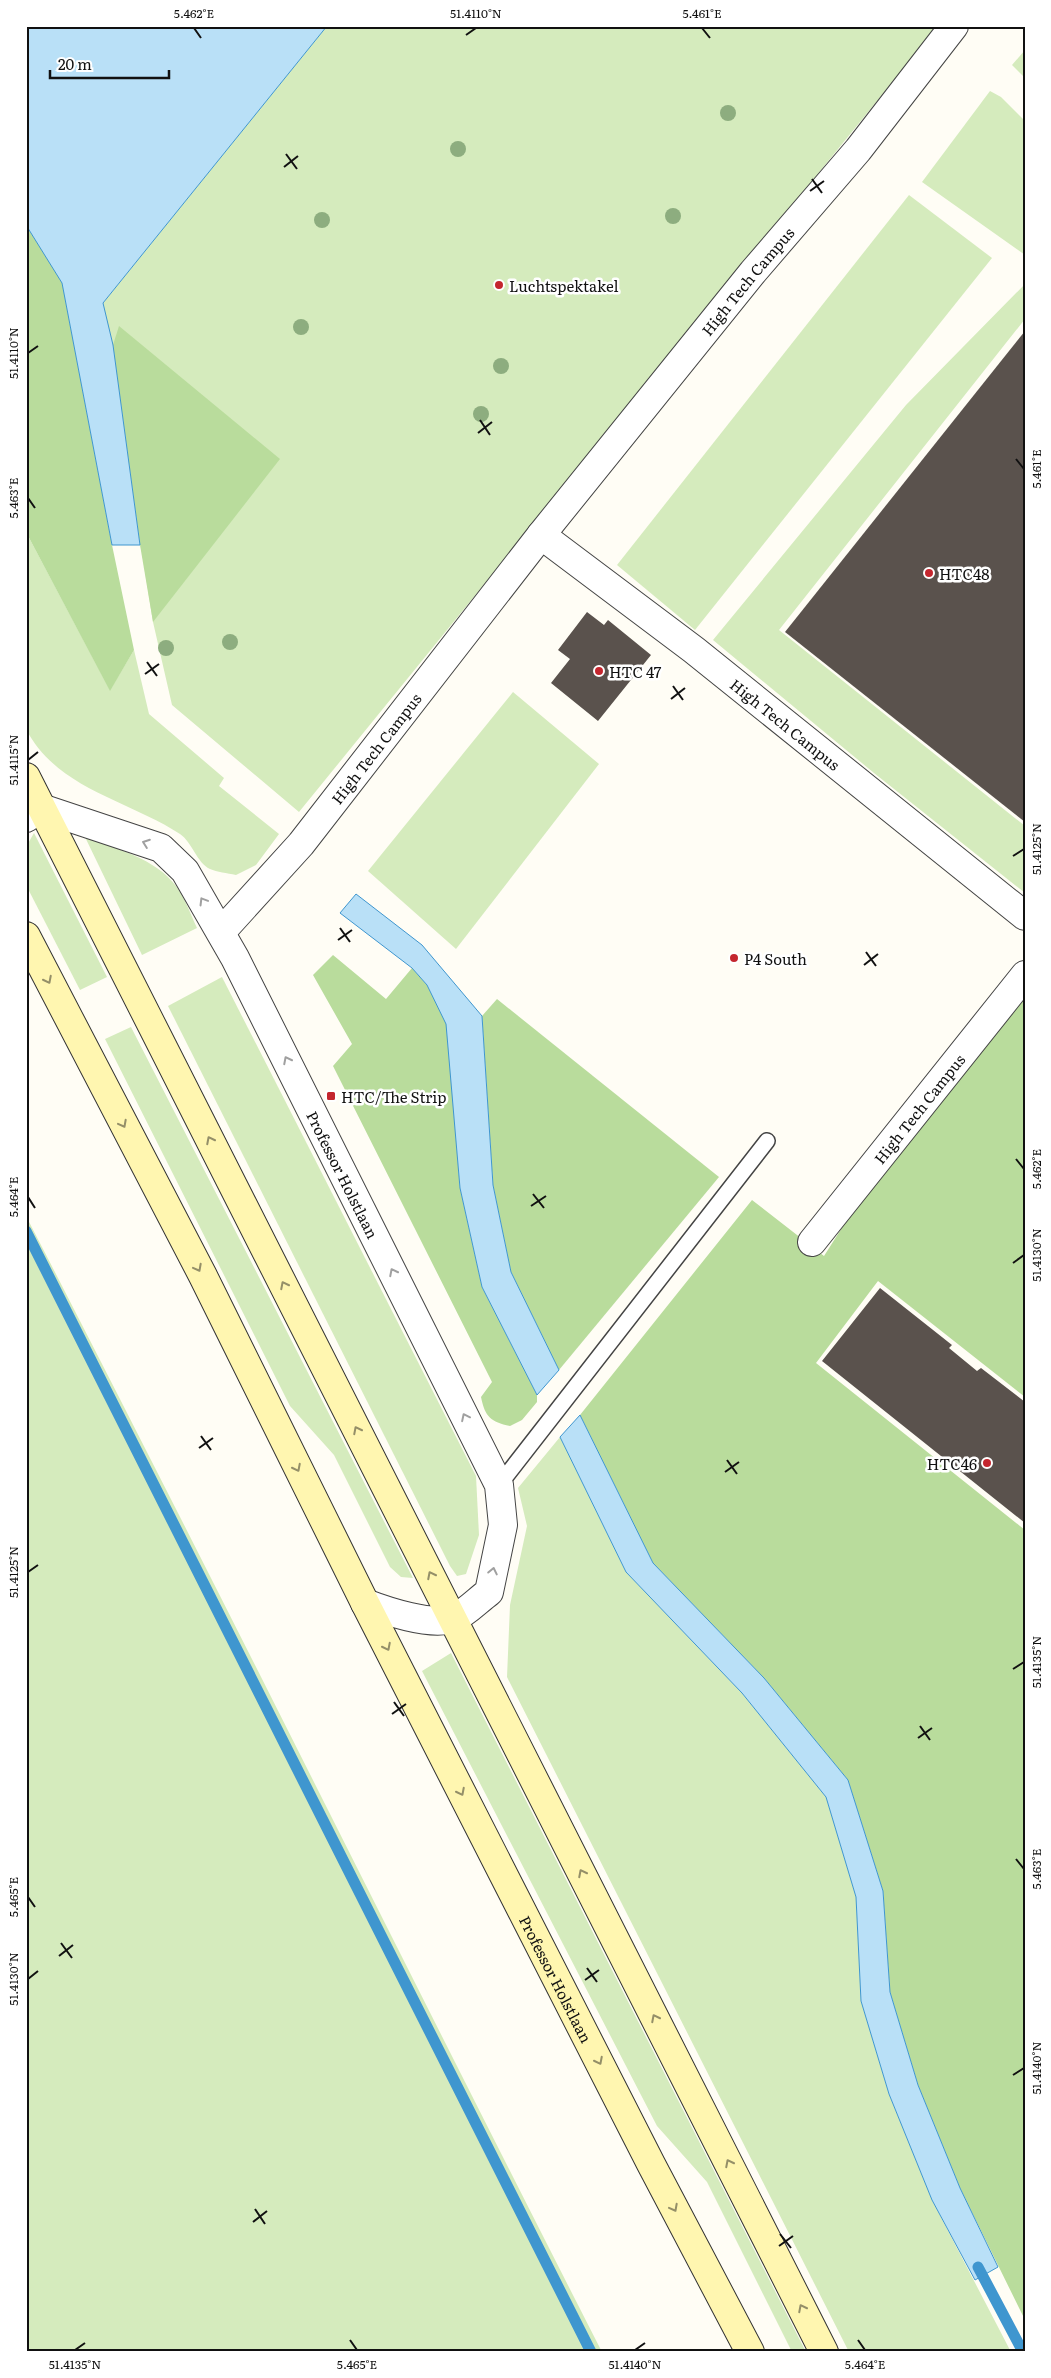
<svg xmlns="http://www.w3.org/2000/svg" width="1051" height="2378" font-family="Literata,serif">
<style>
.green{fill:#d5ebbd}
.forest{fill:#b9dc9c}
.water{fill:#b9e0f7;stroke:#3f96cf}
.lines{fill:none;stroke-linecap:round;stroke-linejoin:round}
.stream{stroke:#3f96cf;stroke-width:11}
.building{fill:#5a524d}
.service-casing{stroke:#444;stroke-width:18}
.minor-casing{stroke:#444;stroke-width:30}
.secondary-casing{stroke:#333;stroke-width:30}
.service{stroke:#fff;stroke-width:15}
.minor{stroke:#fff;stroke-width:28}
.secondary{stroke:#fff6b0;stroke-width:28}
.tree{fill:#8dad7f}
.oneway{stroke:#a0a0a0}
.oneway2{stroke:#948f68}
.ticks{fill:none;stroke:#111;stroke-width:2}
.poi-dot{fill:#c4262e;stroke:#fff;stroke-width:2}
.labels{text-anchor:middle;dominant-baseline:central;stroke-width:5;stroke-linejoin:round;paint-order:stroke}
.street-label{font-size:15px;fill:#111;stroke:#fff}
.poi-label{font-size:15px;fill:#111;stroke:#fff;text-anchor:start}
.neatline{fill:none;stroke:#111;stroke-width:2}
.ticks-label{font-size:12px;text-anchor:middle;fill:#111}
</style>
<rect width="100%" height="100%" fill="#fffdf5"/>
<g class="green">
<path d="M327,26H508L512,29L515,26H938L299,812L172,705L153,622L103,303Z"/>
<path d="M1025,50V78L1012,65Z"/>
<path d="M990,91L1001,97L1025,121V255L922,182Z"/>
<path d="M909,195L992,258L695,630L617,565Z"/>
<path d="M1025,284V319L779,630L1025,826V893L874,773L713,640L906,405Z"/>
<path d="M26,532L110,690L134,650L149,714L224,778L219,786L279,834L256,865L236,875C227,873 217,872 210,869C197,863 192,842 180,834C128,800 57,789 26,729Z"/>
<path d="M513,692L599,764L456,949L368,871Z"/>
<path d="M34,833L107,977L80,990L26,885V847Z"/>
<path d="M85,837C116,849 155,858 176,886C185,898 191,915 197,928L142,955Z"/>
<path d="M222,977L476,1476L479,1535L466,1574L457,1576L450,1566L168,1006Z"/>
<path d="M131,1027L413,1578L401,1577L390,1567L334,1455L290,1406L105,1039Z"/>
<path d="M26,1216C221,1593 409,1974 602,2352H26Z"/>
<path d="M560,1437L626,1572L742,1693L826,1797L856,1897L861,2001L889,2094L932,2200L1011,2352H849L507,1677L510,1605L527,1526L518,1488Z"/>
<path d="M451,1653L806,2352H792L707,2182L657,2126L422,1671Z"/>
</g>
<g class="forest">
<path d="M26,225L62,282L112,545L134,650L110,691L26,532Z"/>
<path d="M119,326L280,459L153,622L140,545L113,345Z"/>
<path d="M333,955L386,999L412,968L427,985L447,1024L460,1188L482,1287L537,1395V1402L522,1420L510,1426C491,1422 485,1417 481,1397L492,1382L333,1066L352,1044L313,975Z"/>
<path d="M1025,992V1397L878,1281L816,1363L1025,1530V2320L960,2188L918,2085L890,1992L883,1891L848,1780L764,1678L653,1563L580,1415L752,1200L824,1256L852,1212Z"/>
<path d="M497,999L719,1177L559,1370L511,1272L493,1185L482,1016Z"/>
</g>
<g class="water">
<path d="M26,26H327L103,303L113,345L140,545H112L62,283L26,225Z"/>
<path d="M356,894L422,945L482,1016L493,1185L511,1272L559,1370L537,1395L482,1287L460,1188L446,1024L427,985L412,968L340,913Z"/>
<path d="M580,1415L653,1563L764,1678L848,1780L883,1891L890,1992L918,2085L960,2188L998,2267L975,2280L932,2200L889,2094L861,2001L856,1897L826,1797L742,1693L626,1572L560,1437Z"/>
</g>
<g class="lines">
<g class="stream">
<path d="M26,1231L591,2352"/>
<path d="M978,2267L1023,2352"/>
</g>
</g>
<g class="building">
<path d="M1025,331V822L785,632Z"/>
<path d="M587,612L604,625L608,620L651,655L598,721L551,683L570,659L558,650Z"/>
<path d="M880,1288L952,1345L949,1348L977,1371L981,1368L1025,1402V1523L822,1361Z"/>
</g>
<g class="lines">
<defs>
<path id="service" d="M499,1485L767,1141"/>
<g id="minor">
<path id="s1" d="M541,535L694,650L1025,916"/>
<path id="s2" d="M26,818L41,808L161,848L185,871L235,958L499,1485L503,1525L489,1592C478,1600 466,1613 454,1618C433,1627 386,1611 365,1603"/>
<path id="s3" d="M222,931L301,844L541,535L753,272L858,150L954,26"/>
<path id="s4" d="M812,1242L1025,975"/>
</g>
<g id="secondary">
<path d="M26,777L824,2352"/>
<path id="s5" d="M26,936L203,1276L365,1603L651,2164L750,2352"/>
</g>
</defs>
<use href="#service" class="service-casing"/>
<use href="#minor" class="minor-casing"/>
<use href="#secondary" class="secondary-casing"/>
<use href="#service" class="service"/>
<use href="#minor" class="minor"/>
<use href="#secondary" class="secondary"/>
</g>
<g class="tree">
<circle cx="728" cy="113" r="8"/>
<circle cx="458" cy="149" r="8"/>
<circle cx="673" cy="216" r="8"/>
<circle cx="322" cy="220" r="8"/>
<circle cx="301" cy="327" r="8"/>
<circle cx="501" cy="366" r="8"/>
<circle cx="481" cy="414" r="8"/>
<circle cx="230" cy="642" r="8"/>
<circle cx="166" cy="648" r="8"/>
</g>
<defs><path id="oneway-chevron" d="M-2-3.5L2.5 0L-2 3.5" fill="none" stroke-width="1.6" stroke-linecap="round" stroke-linejoin="round" transform="scale(1.25)"/></defs>
<g class="oneway">
<use href="#oneway-chevron" transform="translate(146 843) rotate(-160)"/>
<use href="#oneway-chevron" transform="translate(203 901) rotate(-121)"/>
<use href="#oneway-chevron" transform="translate(287 1060) rotate(-117)"/>
<use href="#oneway-chevron" transform="translate(393 1272) rotate(-117)"/>
<use href="#oneway-chevron" transform="translate(465 1417) rotate(-116)"/>
<use href="#oneway-chevron" transform="translate(493 1571) rotate(-78)"/>
</g>
<g class="oneway2">
<use href="#oneway-chevron" transform="translate(48 980) rotate(63)"/>
<use href="#oneway-chevron" transform="translate(123 1124) rotate(62)"/>
<use href="#oneway-chevron" transform="translate(210 1140) rotate(-117)"/>
<use href="#oneway-chevron" transform="translate(198 1268) rotate(62)"/>
<use href="#oneway-chevron" transform="translate(284 1285) rotate(-117)"/>
<use href="#oneway-chevron" transform="translate(357 1430) rotate(-117)"/>
<use href="#oneway-chevron" transform="translate(297 1468) rotate(63)"/>
<use href="#oneway-chevron" transform="translate(431 1575) rotate(-117)"/>
<use href="#oneway-chevron" transform="translate(387 1647) rotate(63)"/>
<use href="#oneway-chevron" transform="translate(461 1792) rotate(63)"/>
<use href="#oneway-chevron" transform="translate(582 1873) rotate(-117)"/>
<use href="#oneway-chevron" transform="translate(655 2018) rotate(-117)"/>
<use href="#oneway-chevron" transform="translate(599 2061) rotate(63)"/>
<use href="#oneway-chevron" transform="translate(729 2163) rotate(-117)"/>
<use href="#oneway-chevron" transform="translate(674 2208) rotate(62)"/>
<use href="#oneway-chevron" transform="translate(802 2308) rotate(-117)"/>
</g>
<path class="ticks" d="M194,28L201,38M702,28L710,38M466,35L476,28M286,154L297,169M284,167L298,156M812,179L822,193M810,191L824,181M28,353L38,346M480,420L490,435M478,433L492,422M1016,459L1024,469M28,498L35,508M147,662L157,676M145,674L159,664M673,686L683,700M671,699L685,688M28,760L38,752M1013,856L1024,849M340,928L350,942M338,940L352,930M866,952L876,966M864,965L878,954M1016,1159L1024,1169M533,1194L544,1208M28,1197L35,1208M531,1206L546,1196M1013,1263L1024,1255M201,1436L211,1450M199,1448L213,1438M727,1460L737,1474M725,1472L739,1462M28,1572L38,1565M1013,1669L1024,1662M394,1702L404,1716M392,1714L406,1704M920,1726L930,1740M918,1738L932,1728M1016,1859L1024,1869M28,1897L35,1907M61,1943L72,1958M59,1956L73,1945M587,1968L597,1982M28,1979L38,1971M585,1980L599,1970M1013,2075L1024,2068M255,2209L265,2224M253,2222L267,2211M780,2234L791,2248M779,2246L793,2236M350,2340L357,2350M858,2340L865,2350M75,2350L85,2343M635,2350L645,2343"/>
<g class="poi-dot">
<circle cx="499" cy="285" r="5"/>
<circle cx="929" cy="573" r="5"/>
<circle cx="599" cy="671" r="5"/>
<circle cx="734" cy="958" r="5"/>
<rect x="326" y="1091" width="10" height="10" rx="2.5"/>
<circle cx="987" cy="1463" r="5"/>
</g>
<g class="labels">
<g class="street-label">
<text stroke="none"><textPath href="#s3" startOffset="836">High Tech Campus</textPath></text>
<text stroke="none"><textPath href="#s1" startOffset="309">High Tech Campus</textPath></text>
<text stroke="none"><textPath href="#s3" startOffset="239">High Tech Campus</textPath></text>
<text stroke="none"><textPath href="#s4" startOffset="171">High Tech Campus</textPath></text>
<text stroke="none"><textPath href="#s2" startOffset="520">Professor Holstlaan</textPath></text>
<text stroke="none"><textPath href="#s5" startOffset="1170">Professor Holstlaan</textPath></text>
</g>
<g class="poi-label">
<text x="509" y="285">Luchtspektakel</text>
<text x="939" y="573">HTC48</text>
<text x="609" y="671">HTC 47</text>
<text x="744" y="958">P4 South</text>
<text x="341" y="1096">HTC/The Strip</text>
<text x="977" y="1463" text-anchor="end">HTC46</text>
</g>
</g>
<rect width="1051" height="2378" fill="none" stroke="#ffffff" stroke-width="55"/>
<path d="M50 70v8h119v-8" fill="none" stroke="#111111" stroke-width="2.5"/>
<text x="58" y="70" font-size="15" fill="#111111" stroke="#ffffff" stroke-width="4" paint-order="stroke">20 m</text>
<rect x="28" y="28" width="996" height="2322" class="neatline"/>
<g class="ticks-label">
<text x="194" y="18">5.462°E</text>
<text x="476" y="18">51.4110°N</text>
<text x="702" y="18">5.461°E</text>
<text transform="translate(14 353) rotate(-90)" y="4">51.4110°N</text>
<text transform="translate(1037 469) rotate(-90)" y="4">5.461°E</text>
<text transform="translate(14 498) rotate(-90)" y="4">5.463°E</text>
<text transform="translate(14 760) rotate(-90)" y="4">51.4115°N</text>
<text transform="translate(1037 849) rotate(-90)" y="4">51.4125°N</text>
<text transform="translate(1037 1169) rotate(-90)" y="4">5.462°E</text>
<text transform="translate(14 1197) rotate(-90)" y="4">5.464°E</text>
<text transform="translate(1037 1255) rotate(-90)" y="4">51.4130°N</text>
<text transform="translate(14 1572) rotate(-90)" y="4">51.4125°N</text>
<text transform="translate(1037 1662) rotate(-90)" y="4">51.4135°N</text>
<text transform="translate(1037 1869) rotate(-90)" y="4">5.463°E</text>
<text transform="translate(14 1897) rotate(-90)" y="4">5.465°E</text>
<text transform="translate(14 1979) rotate(-90)" y="4">51.4130°N</text>
<text transform="translate(1037 2068) rotate(-90)" y="4">51.4140°N</text>
<text x="75" y="2369">51.4135°N</text>
<text x="357" y="2369">5.465°E</text>
<text x="635" y="2369">51.4140°N</text>
<text x="865" y="2369">5.464°E</text>
</g>
</svg>
